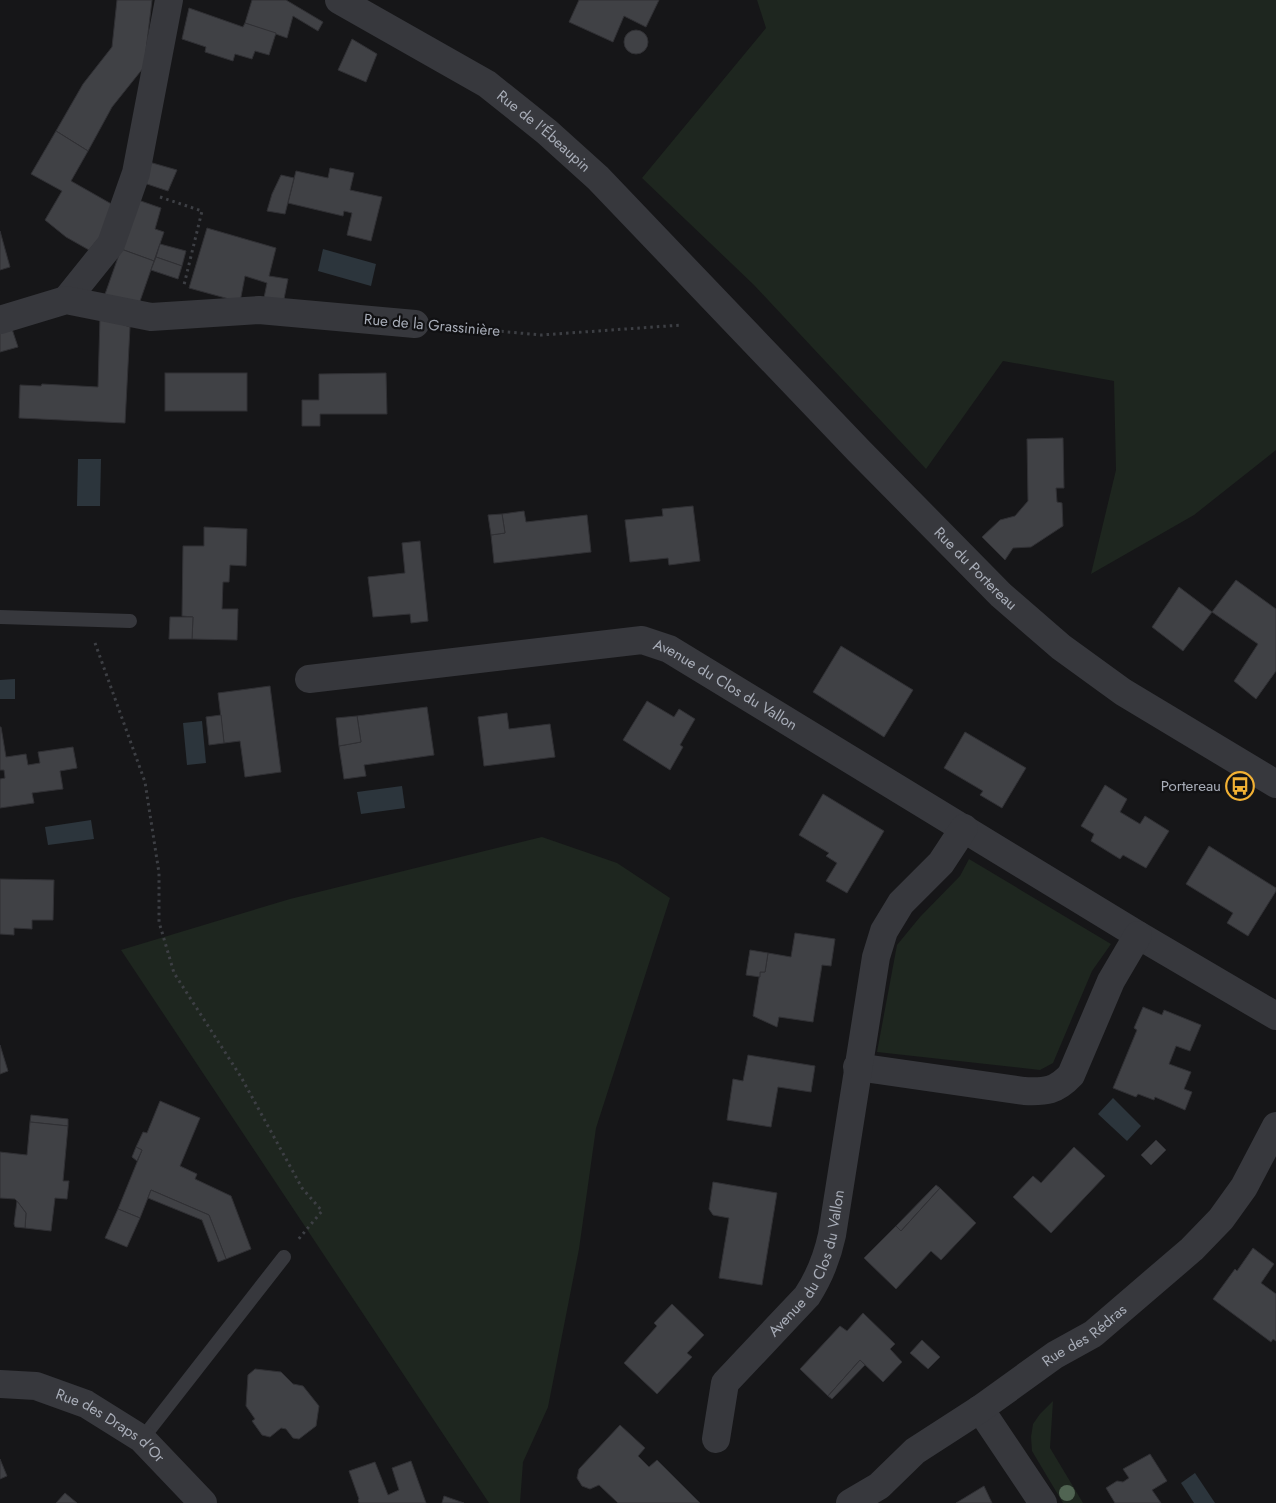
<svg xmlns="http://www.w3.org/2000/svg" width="1276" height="1503" font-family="Jost,sans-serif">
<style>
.green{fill:#1e261f}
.water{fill:#2c353c}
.building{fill:#404145;stroke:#303034}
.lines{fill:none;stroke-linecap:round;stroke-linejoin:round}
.path{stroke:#3d3f44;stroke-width:3;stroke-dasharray:2.5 4;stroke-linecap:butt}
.service{stroke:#37383d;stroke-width:14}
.minor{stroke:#37383d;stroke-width:28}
.tertiary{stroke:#37383d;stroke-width:28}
.tree{fill:#506452}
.labels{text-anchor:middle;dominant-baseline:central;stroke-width:4.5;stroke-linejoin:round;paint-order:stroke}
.street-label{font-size:15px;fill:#a8adb8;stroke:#111113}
.poi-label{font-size:15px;fill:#a8adb8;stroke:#111113;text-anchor:end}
</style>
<rect width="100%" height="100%" fill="#161618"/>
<g class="green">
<path d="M757,0H1276V450L1194,515L1091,574L1116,470L1114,381L1003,361L926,469L754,285L642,178L766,28Z"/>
<path d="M542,837L617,863L670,898L596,1128L579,1249L548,1407L523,1462L520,1503H489L121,950L290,899Z"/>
<path d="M969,859L1111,944L1092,971L1053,1063L1040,1070L877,1052L897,945L920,917L960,876Z"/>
<path d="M1053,1401L1050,1448L1083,1503H1063L1032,1451L1031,1437L1033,1424L1040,1414Z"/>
</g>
<g class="water">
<path d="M323,249L376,264L371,286L318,271Z"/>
<path d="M78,459H101L100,506H77Z"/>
<path d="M15,679V699H0V680Z"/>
<path d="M202,721L206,763L187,765L183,723Z"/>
<path d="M402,786L405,808L361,814L357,792Z"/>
<path d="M91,820L94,839L48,845L45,827Z"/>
<path d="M1113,1098L1141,1126L1127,1141L1098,1114Z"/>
<path d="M1195,1473L1215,1503H1194L1181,1483Z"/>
</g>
<g class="building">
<path d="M117,0H152L144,67L112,107L88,151L56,131L83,84L112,47Z"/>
<path d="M252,0H286L323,22L318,31L293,16L287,38L245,23Z"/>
<path d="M579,0H659L646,27L624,16L613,42L569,22Z"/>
<path d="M189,8L243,27L245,23L276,33L269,55L255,51L252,59L235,54L233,61L205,52L206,47L182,39Z"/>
<circle cx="636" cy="42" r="12"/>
<path d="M352,39L377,54L366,82L338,70Z"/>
<path d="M56,131L88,151L71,181L115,206L104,232L89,250L66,237L45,220L62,191L31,174Z"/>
<path d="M149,162L177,170L168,191L144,183Z"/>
<path d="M330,168L354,173L350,190L382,197L371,241L347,235L352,213L344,211L343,216L288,203L296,171L328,178Z"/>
<path d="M281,175L294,178L285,214L267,211L272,194Z"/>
<path d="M138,200L161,208L155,229L164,232L154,261L121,249Z"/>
<path d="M207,228L276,248L269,276L288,279L284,299L264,298L267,283L245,276L240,302L189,288Z"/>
<path d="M0,231L10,267L0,270Z"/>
<path d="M160,244L186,251L182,266L156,257Z"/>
<path d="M121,249L154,261L139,304L104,297Z"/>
<path d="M156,257L182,266L178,279L151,270Z"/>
<path d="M100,317L130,327L125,423L19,418L20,385L41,386L42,384L98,387Z"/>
<path d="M12,329L18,347L0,352V332Z"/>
<rect x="165" y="373" width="82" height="38"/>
<path d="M386,373L387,414H320V426H302V400H319V374Z"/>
<path d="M1063,438L1064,488H1056L1057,502L1062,503L1063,526L1031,547L1013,548L1005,560L982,537L1000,520L1015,516L1028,501L1027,439Z"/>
<path d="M693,506L700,561L669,565L668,558L630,562L625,520L663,516L662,509Z"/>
<path d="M524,511L526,522L587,515L591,552L494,563L491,535L505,533L502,514Z"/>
<path d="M502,514L505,533L491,535L488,515Z"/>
<path d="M204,527L247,529L246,566L230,565L229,582H223L222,609H238L237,640L192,639L193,617L182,616L183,546H204Z"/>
<path d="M420,541L428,621L411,623L410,614L373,617L368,577L405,573L402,543Z"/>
<path d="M1236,580L1276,609V671L1256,699L1234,681L1258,644L1212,612Z"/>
<path d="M1179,587L1212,612L1183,651L1152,627Z"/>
<path d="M170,617H193L192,639H169Z"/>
<path d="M841,646L913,690L884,737L813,692Z"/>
<path d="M270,686L281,772L245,777L240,741L224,743L218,693Z"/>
<path d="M647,701L674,717L679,709L695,719L680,745L683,747L670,770L623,740Z"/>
<path d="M427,707L434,755L364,765L366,776L344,779L339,746L361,742L357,716Z"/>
<path d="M507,713L509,729L550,724L555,757L484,766L478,717Z"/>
<path d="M221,715L224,743L209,745L206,717Z"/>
<path d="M357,716L361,742L339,746L336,718Z"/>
<path d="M0,727H1L6,757L26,754L28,765L40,763L38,752L73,747L77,768L60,771L63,789L32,793L34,803L0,808V779L5,778L4,770H0Z"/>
<path d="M965,732L1026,768L1002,808L980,795L983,791L944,768Z"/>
<path d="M1105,785L1127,799L1120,812L1140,824L1145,816L1169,831L1146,868L1123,855L1120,859L1091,841L1094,834L1081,826Z"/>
<path d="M823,794L884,831L847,893L826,881L837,863L826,856L829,853L799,835Z"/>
<path d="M1209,846L1276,888V891L1248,936L1227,923L1233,913L1186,884Z"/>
<path d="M0,879L54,880L53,920H32V929L14,928V935L0,934Z"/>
<path d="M795,933L835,939L831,966L822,965L813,1022L779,1017L777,1027L753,1016L760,972H765L768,953L791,957Z"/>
<path d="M750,950L768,953L765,972H760V977L746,975Z"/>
<path d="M1143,1007L1162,1015L1164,1010L1201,1025L1190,1051L1176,1046L1169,1064L1191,1072L1184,1089L1192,1092L1185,1110L1155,1097L1154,1100L1138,1094L1136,1097L1113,1088L1137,1030L1134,1028Z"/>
<path d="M0,1045L8,1071L0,1074Z"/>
<path d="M748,1055L815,1066L811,1092L778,1087L771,1127L727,1120L733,1079L743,1081Z"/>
<path d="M160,1101L200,1118L180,1166L197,1174L195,1179L231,1196L251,1249L226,1259L209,1215L151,1190L140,1218L118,1209L142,1150L136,1147L143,1132L147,1133Z"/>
<path d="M31,1115L68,1119V1126L30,1122Z"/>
<path d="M30,1122L68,1126L63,1181H69L67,1199L55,1198L51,1231L25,1228L26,1213L17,1201L15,1199L0,1198V1152L27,1155Z"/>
<path d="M1156,1140L1166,1150L1151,1165L1141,1155Z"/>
<path d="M136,1147L142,1150L137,1161L132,1157Z"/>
<path d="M1074,1147L1105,1176L1051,1233L1013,1197L1033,1176L1041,1183Z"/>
<path d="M713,1182L777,1193L762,1285L719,1278L729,1218L713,1215L709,1209Z"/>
<path d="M936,1185L940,1188L901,1231L896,1226Z"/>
<path d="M940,1188L976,1223L941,1260L931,1251L896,1289L864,1258L896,1226L901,1231Z"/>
<path d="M151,1190L209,1215L226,1259L218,1262L202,1220L148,1198Z"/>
<path d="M17,1201L26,1213L25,1228L15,1227L14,1224Z"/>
<path d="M118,1209L140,1218L127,1247L105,1238Z"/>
<path d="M1253,1248L1274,1264L1261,1283L1276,1294V1341L1273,1339L1271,1342L1213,1299L1235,1269L1237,1271Z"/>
<path d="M672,1304L704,1335L687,1353L692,1357L657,1394L624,1363L657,1326L654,1323Z"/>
<path d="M863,1313L895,1344L890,1349L902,1362L883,1382L860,1360L828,1396L800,1369L840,1326L847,1331Z"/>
<path d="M922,1340L940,1357L928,1369L910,1353Z"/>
<path d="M860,1360L865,1365L832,1399L828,1396Z"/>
<path d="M255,1369L281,1372L293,1384L303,1386L319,1406L316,1426L299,1439L293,1438L286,1429L281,1428L270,1437L262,1435L252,1421L255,1419L246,1406L248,1375Z"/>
<path d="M620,1425L645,1448L638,1456L649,1467L657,1460L700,1503H618L599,1485L590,1489L582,1486L577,1478L579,1469Z"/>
<path d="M1150,1454L1167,1481L1152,1490L1161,1503H1115L1106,1488L1117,1481L1123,1482L1129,1478L1123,1469Z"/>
<path d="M0,1459L7,1476L0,1479Z"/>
<path d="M411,1461L426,1503H359L358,1500L359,1499L349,1471L375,1462L388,1495L399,1490L392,1468Z"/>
<path d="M984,1486L992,1503H956Z"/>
<path d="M65,1493L77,1503H56Z"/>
<path d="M444,1496L464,1503H442Z"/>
</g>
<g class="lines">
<g class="path">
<path d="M160,197L202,211L184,285"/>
<path d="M443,326L541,335L682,325"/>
<path d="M95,643L145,782L159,873V922L174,973L241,1077L302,1188L322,1211L297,1241"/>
</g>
<g class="service">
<path d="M0,617L130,621"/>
<path d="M142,1439L284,1257"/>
</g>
<g class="minor">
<path d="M66,300L111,244L136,173L169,0"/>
<path d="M0,320L66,300L151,317L259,310L415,324"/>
<path id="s1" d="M309,679L642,640L669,649L1138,935L1276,1016"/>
<path d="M857,1067L1024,1091C1046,1092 1056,1091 1071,1075L1111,981L1138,935"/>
<path id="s2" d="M0,1384L36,1386L86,1404L142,1439L203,1503"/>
<path d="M980,1409L1043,1503"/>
<path id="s3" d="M716,1439L725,1383L807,1296C820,1276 827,1258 832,1235L876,957L884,931L901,903L941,863L964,828"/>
<path id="s4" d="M850,1503L879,1486L915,1451L980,1409L1055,1355L1093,1334L1192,1249L1221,1219L1244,1187L1276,1126"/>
</g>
<path class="tertiary" id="s5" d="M339,0L487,84L547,132L598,178L859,451L1001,595L1061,647L1123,692L1276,784"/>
</g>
<circle class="tree" cx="1067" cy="1493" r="8"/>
<defs>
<symbol id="bus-ring" viewBox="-11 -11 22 22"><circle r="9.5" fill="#111113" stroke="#f2b134" stroke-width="1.5"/><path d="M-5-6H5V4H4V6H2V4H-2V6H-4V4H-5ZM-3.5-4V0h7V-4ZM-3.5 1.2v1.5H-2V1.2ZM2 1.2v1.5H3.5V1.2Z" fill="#f2b134"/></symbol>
</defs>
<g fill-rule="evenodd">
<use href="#bus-ring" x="1224" y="770" width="32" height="32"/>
</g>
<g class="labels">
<g class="street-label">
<text stroke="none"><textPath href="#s5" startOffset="244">Rue de l'Ébeaupin</textPath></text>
<text transform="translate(432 325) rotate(5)">Rue de la Grassinière</text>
<text stroke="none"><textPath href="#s5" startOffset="859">Rue du Portereau</textPath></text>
<text stroke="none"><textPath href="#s1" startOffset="430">Avenue du Clos du Vallon</textPath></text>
<text stroke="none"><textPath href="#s3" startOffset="206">Avenue du Clos du Vallon</textPath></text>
<text stroke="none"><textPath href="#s4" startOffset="289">Rue des Rédras</textPath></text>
<text stroke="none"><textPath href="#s2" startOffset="121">Rue des Draps d'Or</textPath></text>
</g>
<g class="poi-label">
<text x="1221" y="786">Portereau</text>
</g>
</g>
</svg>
